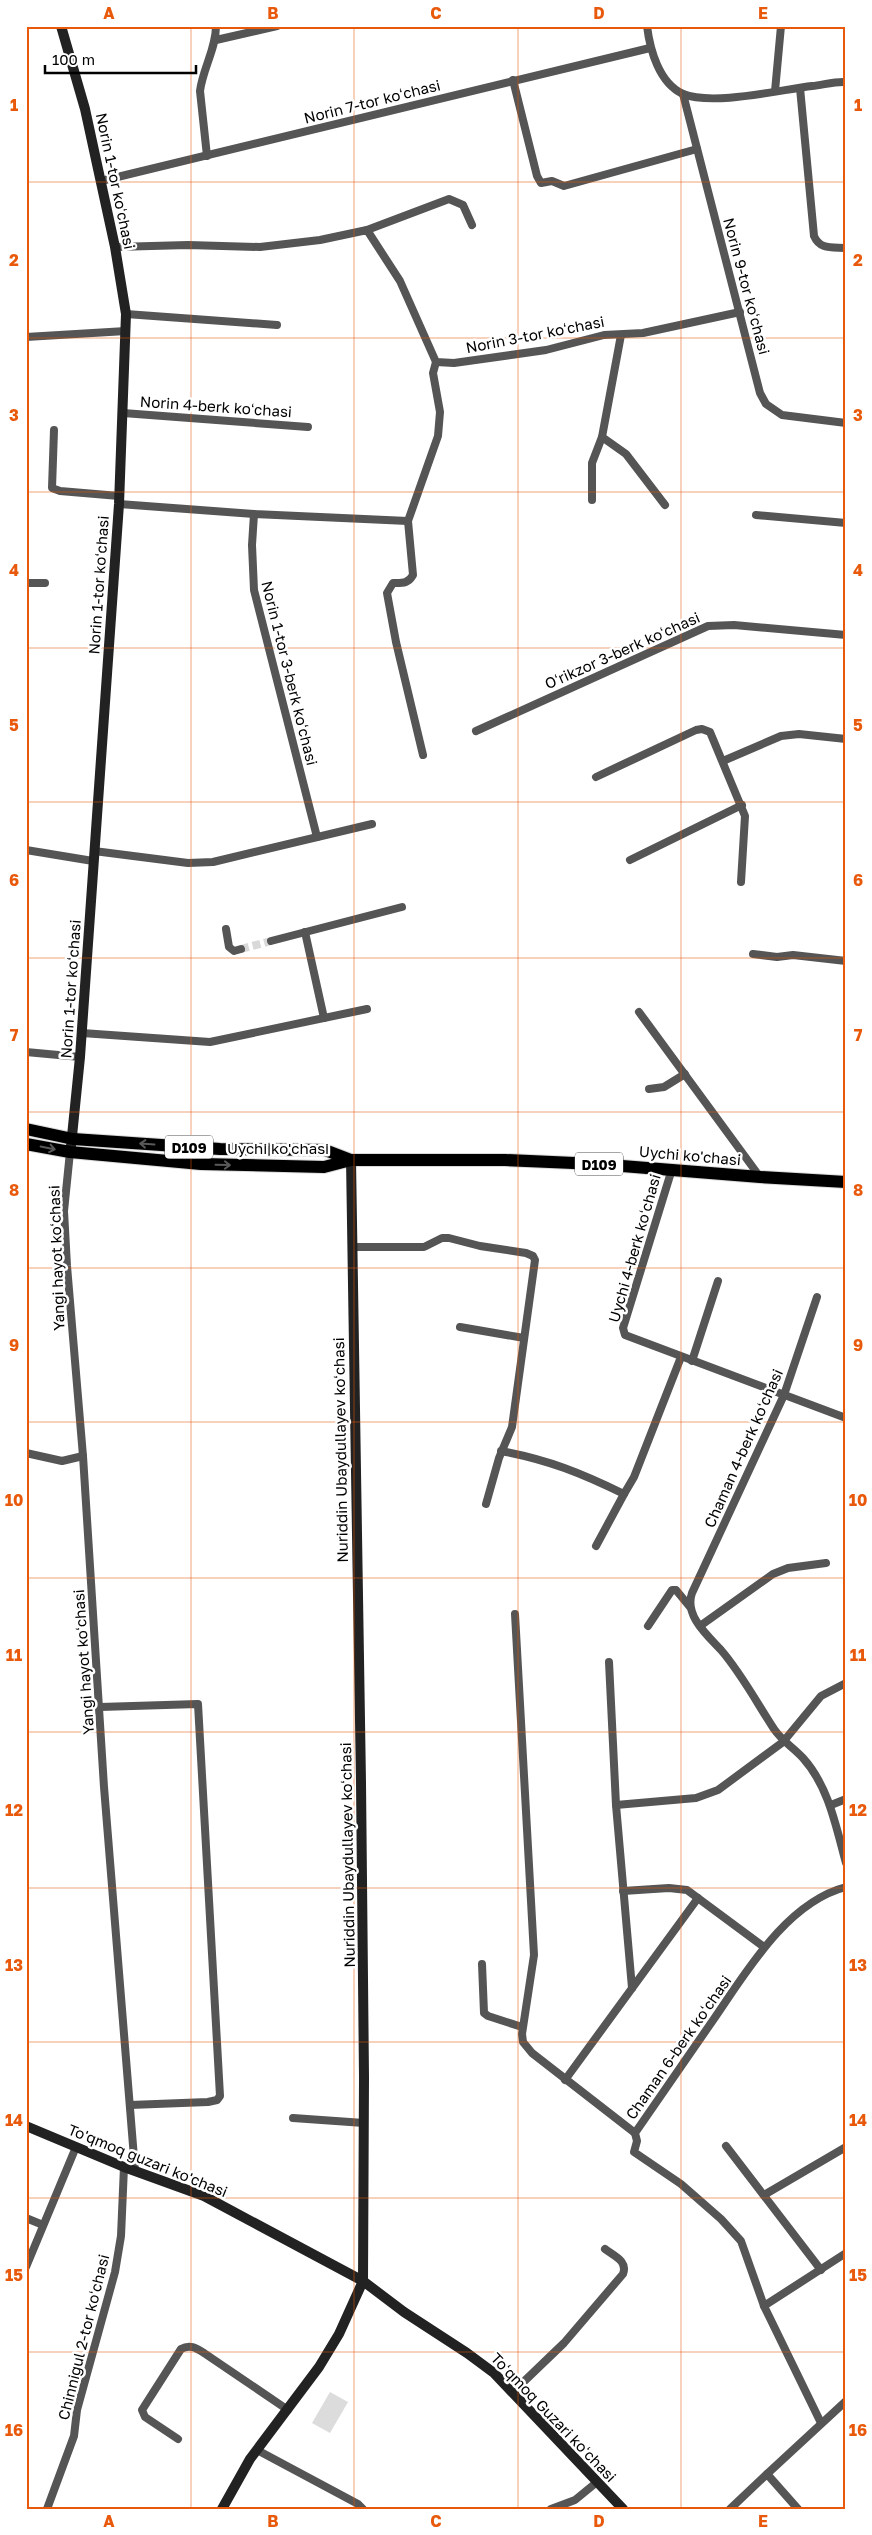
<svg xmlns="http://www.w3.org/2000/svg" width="872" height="2535" font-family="'Golos Text',sans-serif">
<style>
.green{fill:#dcdcdc}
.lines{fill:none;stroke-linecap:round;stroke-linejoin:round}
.street-tunnel{stroke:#d9d9d9;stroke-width:8;stroke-dasharray:8 4;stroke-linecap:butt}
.primary-casing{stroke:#dbdbdb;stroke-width:14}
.street{stroke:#555;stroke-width:8}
.secondary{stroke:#222;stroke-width:10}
.primary{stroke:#000;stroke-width:12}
.oneway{stroke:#595959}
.grid{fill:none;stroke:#e8590c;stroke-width:1;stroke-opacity:0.55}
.labels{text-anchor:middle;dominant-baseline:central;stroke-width:5;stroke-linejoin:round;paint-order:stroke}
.shield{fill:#fff;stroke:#4c4c4c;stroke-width:1}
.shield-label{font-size:14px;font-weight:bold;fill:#000}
.street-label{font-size:15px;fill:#000;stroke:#fff}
.neatline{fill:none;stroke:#e8590c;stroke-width:2}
.grid-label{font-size:16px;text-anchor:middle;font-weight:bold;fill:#e8590c}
</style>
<rect width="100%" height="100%" fill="#fff"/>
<path class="green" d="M330,2392L348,2402L330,2433L312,2423Z"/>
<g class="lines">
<path class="street-tunnel" d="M241,949L271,941"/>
<defs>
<g id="primary">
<path d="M26,1129L73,1139L220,1149L325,1150L351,1160"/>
<path d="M26,1144L70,1152L201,1164L324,1167L351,1160H505L597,1164L760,1177L846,1182"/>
</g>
</defs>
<use href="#primary" class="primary-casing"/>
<g class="street">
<path d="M647,26C650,50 659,83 683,94C713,106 779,90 812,86C823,85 835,81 846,82"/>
<path d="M216,40L277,26"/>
<path d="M513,80L537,176L541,183L552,181L564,186L697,149"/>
<path d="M800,88L814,236C820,250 832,247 846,248"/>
<path d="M775,91L781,26"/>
<path d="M683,94L760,393L766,404L782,415L846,423"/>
<path d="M207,156L200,91C203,68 216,49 216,26"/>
<path d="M101,181L650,48"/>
<path d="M367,230L449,199L463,205L472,225"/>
<path d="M115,247L188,245L260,247L320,240L367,230L400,281L436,362L454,363L546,350L604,335L643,333L740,312"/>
<path d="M126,314L277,325"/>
<path d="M621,335L602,437L626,454L665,505"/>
<path d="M26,337L126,331"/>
<path d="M123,413L308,427"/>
<path d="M54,430L52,488L60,491L119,496"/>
<path d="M592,500V463L602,437"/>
<path d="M119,504L254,514L408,521"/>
<path d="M254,514L252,545L254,590L317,837"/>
<path d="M756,515L846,523"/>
<path d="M26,583H45"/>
<path d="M476,731L708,626L734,625L846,635"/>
<path d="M423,755L396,642L387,593L393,583C402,583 408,584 413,575L408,521L438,436L440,412L433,373L436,362"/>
<path d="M723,761L781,736L799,734L846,739"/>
<path d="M596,777L696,730L702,729L710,732L745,816L741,882"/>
<path d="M26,850L93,861"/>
<path d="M94,851L188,863L213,862L372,824"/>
<path d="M630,860L742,805"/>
<path d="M226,929L229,947L234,951L241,949"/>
<path d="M305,932L324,1018"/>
<path d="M271,941L402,907"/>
<path d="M753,954L777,957L793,955L846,961"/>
<path d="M639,1012L760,1177"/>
<path d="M82,1033L210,1042L367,1009"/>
<path d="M26,1052L80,1057"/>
<path d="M649,1089L664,1087L685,1074"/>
<path d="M70,1152L64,1211L67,1266L83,1456L104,1787L135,2170"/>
<path d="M672,1169L623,1328L625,1335L846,1418"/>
<path d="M352,1247H424L442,1238H449L480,1246L526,1253L533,1256L535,1260L512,1427L499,1458L486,1504"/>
<path d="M817,1297L784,1395L692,1593C684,1615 707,1635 721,1650C741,1673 757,1703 774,1729C783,1742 793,1747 803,1758C829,1787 836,1827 846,1863"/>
<path d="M460,1327L524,1338"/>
<path d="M692,1361L718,1281"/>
<path d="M501,1451C549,1460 581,1473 624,1494L634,1477L681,1357"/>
<path d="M26,1453L62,1461L83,1456"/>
<path d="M596,1546L624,1494"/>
<path d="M515,1614L534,1955L522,2034L523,2042L532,2053L635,2133"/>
<path d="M648,1626L672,1590H676L690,1607"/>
<path d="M700,1626L773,1574L788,1568L826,1563"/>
<path d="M609,1662L616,1805L632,1988"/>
<path d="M100,1707L198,1704L220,2096L217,2100L208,2102L130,2105"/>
<path d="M616,1805L696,1798L718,1790L783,1742L821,1696L846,1683"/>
<path d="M831,1805L846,1799"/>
<path d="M623,1891L669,1888L687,1890L764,1947"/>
<path d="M482,1964L484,2013L488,2016L522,2027"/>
<path d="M565,2080L698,1898"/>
<path d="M293,2118L364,2123"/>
<path d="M726,2146L821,2270"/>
<path d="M764,2195L846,2147"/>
<path d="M26,2218L43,2225"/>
<path d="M26,2267L76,2147"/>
<path d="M764,2306L846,2253"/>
<path d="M513,2392L564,2343L623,2274C628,2261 614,2256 605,2249"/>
<path d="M821,2423L764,2306L741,2241L721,2219L681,2184L634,2152L637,2141L635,2133C660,2097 684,2062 709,2026C743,1978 784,1903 846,1887"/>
<path d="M178,2439L145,2417L142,2410L181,2349C190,2344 196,2348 204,2353L288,2410"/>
<path d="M257,2450L358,2504L363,2509"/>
<path d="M767,2474L846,2401"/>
<path d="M47,2509L74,2436L77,2410L115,2272L121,2236L124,2167"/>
<path d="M551,2509L575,2500L597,2482"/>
<path d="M730,2509L767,2474L798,2509"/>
</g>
<g class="secondary">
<path d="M61,26L85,109L115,247L126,314L119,504L80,1057L71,1146"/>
<path d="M26,2126L124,2167L204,2196L363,2281L404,2312L467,2353L494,2373L623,2509"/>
<path d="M222,2509L250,2459L319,2367L339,2334L363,2281L364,2077L361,1783L351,1160"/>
</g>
<use href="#primary" class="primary"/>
</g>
<defs><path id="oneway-shaft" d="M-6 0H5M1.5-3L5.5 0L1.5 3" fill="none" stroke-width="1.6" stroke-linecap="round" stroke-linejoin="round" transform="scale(1.25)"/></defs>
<g class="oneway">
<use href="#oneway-shaft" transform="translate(147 1144) rotate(-176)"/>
<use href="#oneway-shaft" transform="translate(48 1148) rotate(11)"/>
<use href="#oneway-shaft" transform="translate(223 1165) rotate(1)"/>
</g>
<path class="grid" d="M191,26V2509M354,26V2509M518,26V2509M681,26V2509M26,182H846M26,338H846M26,492H846M26,648H846M26,802H846M26,958H846M26,1112H846M26,1268H846M26,1422H846M26,1578H846M26,1732H846M26,1888H846M26,2042H846M26,2198H846M26,2352H846"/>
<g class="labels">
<g class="shield">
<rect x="165" y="1135.5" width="48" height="23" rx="4"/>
<rect x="575" y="1152.5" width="48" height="23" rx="4"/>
</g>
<g class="shield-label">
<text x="189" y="1147">D109</text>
<text x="599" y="1164">D109</text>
</g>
<g class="street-label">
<text transform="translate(372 101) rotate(-14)">Norin 7-tor koʻchasi</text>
<text transform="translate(116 181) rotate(78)">Norin 1-tor koʻchasi</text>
<text transform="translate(747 286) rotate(75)">Norin 9-tor koʻchasi</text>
<text transform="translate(535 334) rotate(-11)">Norin 3-tor koʻchasi</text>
<text transform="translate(216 406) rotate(4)">Norin 4-berk koʻchasi</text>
<text transform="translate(98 585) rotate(-86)">Norin 1-tor koʻchasi</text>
<text transform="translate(622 650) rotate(-24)">Oʻrikzor 3-berk koʻchasi</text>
<text transform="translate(290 673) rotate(76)">Norin 1-tor 3-berk koʻchasi</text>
<text transform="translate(70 989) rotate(-86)">Norin 1-tor koʻchasi</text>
<text x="278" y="1148">Uychi ko'chasi</text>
<text transform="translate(690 1155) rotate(5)">Uychi ko'chasi</text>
<text transform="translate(634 1248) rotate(-74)">Uychi 4-berk koʻchasi</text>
<text transform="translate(56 1258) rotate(-92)">Yangi hayot koʻchasi</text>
<text transform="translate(743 1448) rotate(-66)">Chaman 4-berk koʻchasi</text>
<text transform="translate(340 1450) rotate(-91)">Nuriddin Ubaydullayev koʻchasi</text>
<text transform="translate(83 1662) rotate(-94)">Yangi hayot koʻchasi</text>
<text transform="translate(347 1855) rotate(-91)">Nuriddin Ubaydullayev koʻchasi</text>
<text transform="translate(678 2047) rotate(-55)">Chaman 6-berk koʻchasi</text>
<text transform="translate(148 2160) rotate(22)">To'qmoq guzari ko'chasi</text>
<text transform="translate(83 2337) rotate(-76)">Chinnigul 2-tor koʻchasi</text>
<text transform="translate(554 2417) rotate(46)">Toʻqmoq Guzari koʻchasi</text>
</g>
</g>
<rect width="872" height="2535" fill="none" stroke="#ffffff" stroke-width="55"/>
<path d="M45 65v8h151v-8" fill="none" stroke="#000000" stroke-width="2.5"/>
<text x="52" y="65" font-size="15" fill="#000000" stroke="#ffffff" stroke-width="4" paint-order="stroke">100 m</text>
<rect x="28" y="28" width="816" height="2480" class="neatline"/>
<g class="grid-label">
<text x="109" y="19">A</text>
<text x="273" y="19">B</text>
<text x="436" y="19">C</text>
<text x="599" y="19">D</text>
<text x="763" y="19">E</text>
<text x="14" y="111">1</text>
<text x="858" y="111">1</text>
<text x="14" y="266">2</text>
<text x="858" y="266">2</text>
<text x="14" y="421">3</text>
<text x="858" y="421">3</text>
<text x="14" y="576">4</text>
<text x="858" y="576">4</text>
<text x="14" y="731">5</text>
<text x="858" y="731">5</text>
<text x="14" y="886">6</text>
<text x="858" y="886">6</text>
<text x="14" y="1041">7</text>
<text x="858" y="1041">7</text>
<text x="14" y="1196">8</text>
<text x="858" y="1196">8</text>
<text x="14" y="1351">9</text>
<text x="858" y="1351">9</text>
<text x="14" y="1506">10</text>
<text x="858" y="1506">10</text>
<text x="14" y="1661">11</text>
<text x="858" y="1661">11</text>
<text x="14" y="1816">12</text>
<text x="858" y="1816">12</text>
<text x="14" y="1971">13</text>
<text x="858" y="1971">13</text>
<text x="14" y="2126">14</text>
<text x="858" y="2126">14</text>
<text x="14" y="2281">15</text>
<text x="858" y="2281">15</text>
<text x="14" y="2436">16</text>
<text x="858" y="2436">16</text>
<text x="109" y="2527">A</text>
<text x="273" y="2527">B</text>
<text x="436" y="2527">C</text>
<text x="599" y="2527">D</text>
<text x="763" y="2527">E</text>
</g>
</svg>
